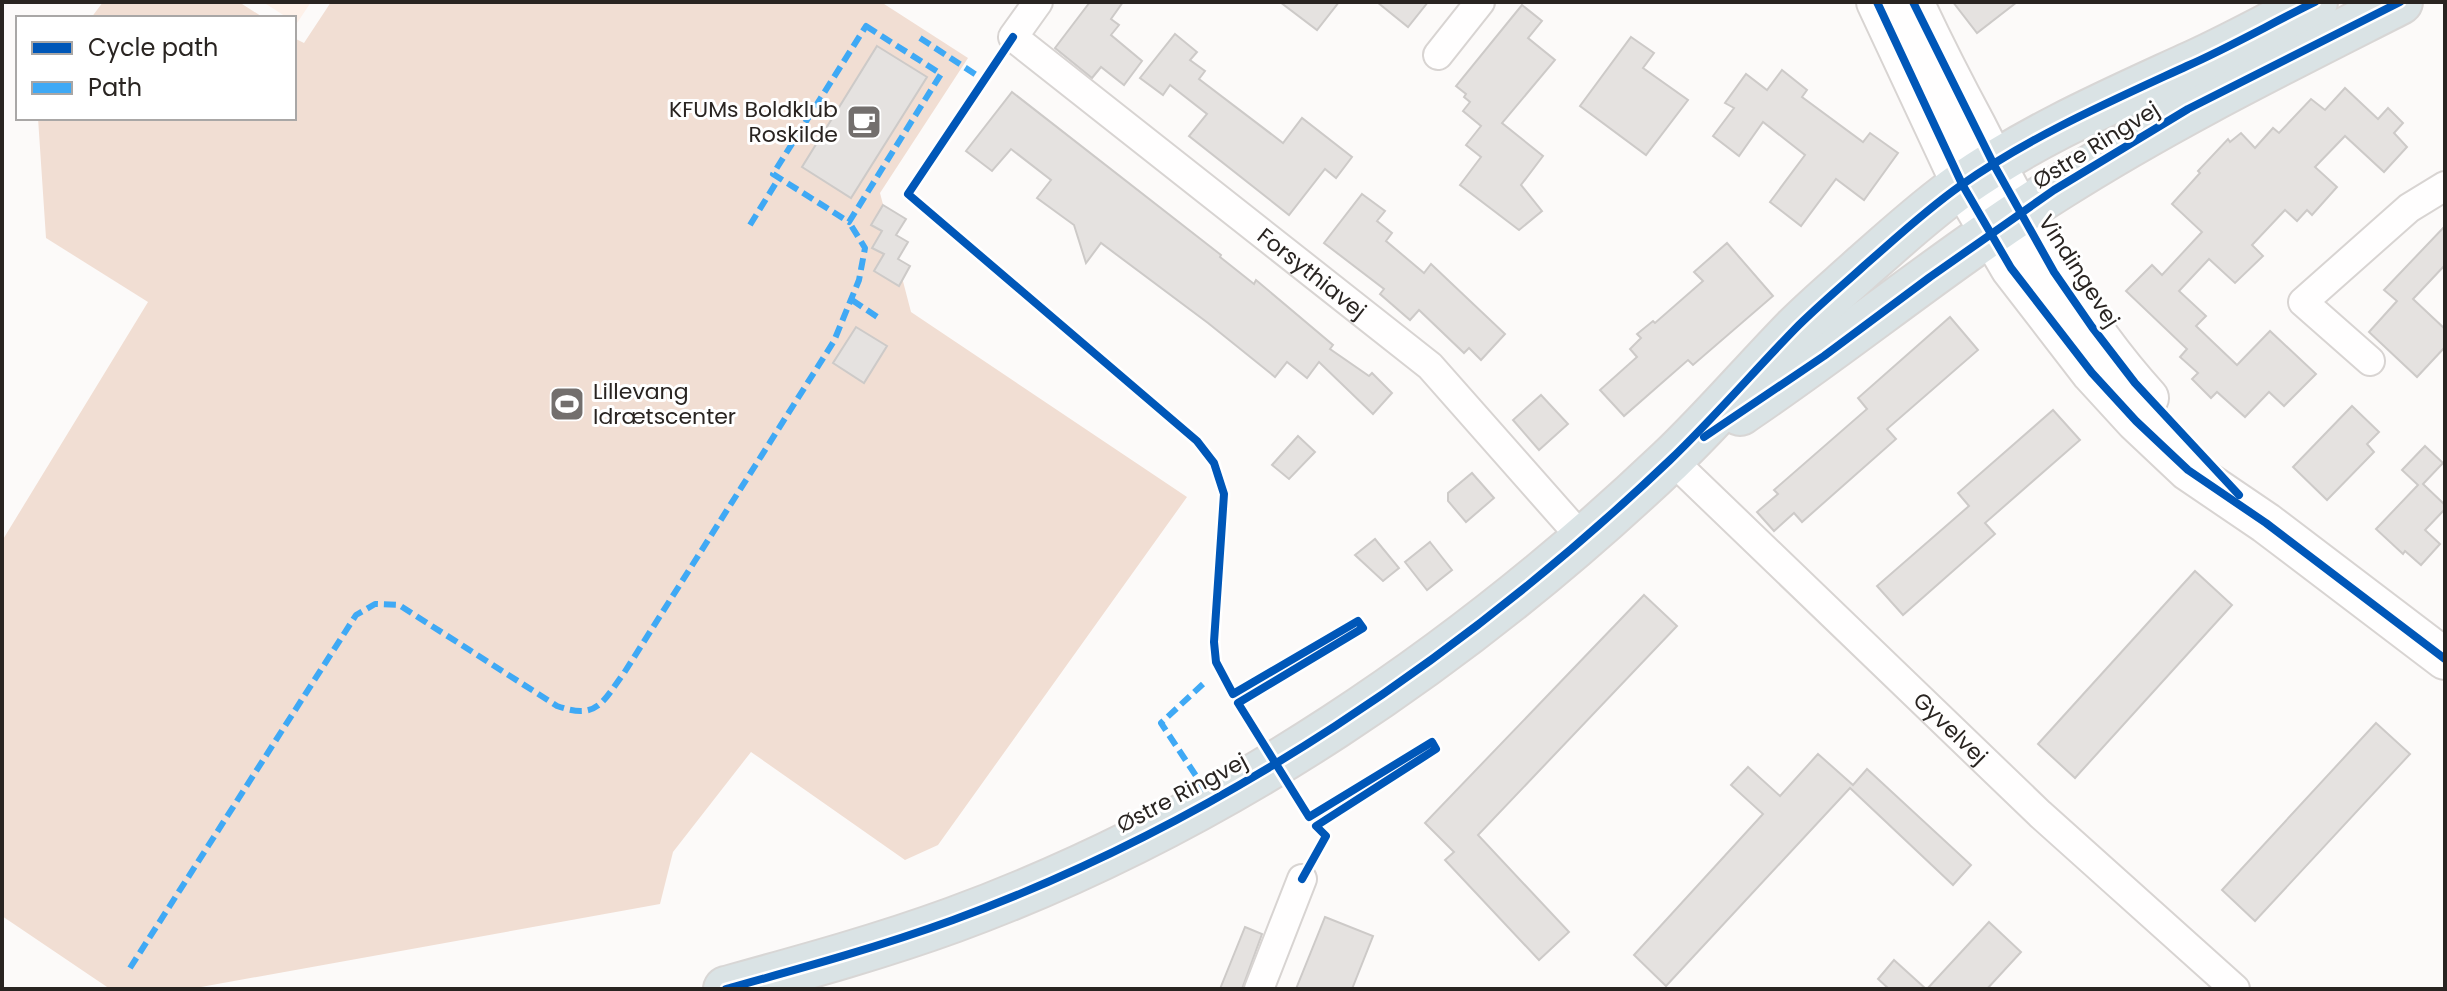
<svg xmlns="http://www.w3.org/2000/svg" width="2447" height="991" font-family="Poppins,sans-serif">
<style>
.built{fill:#fef1e9}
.green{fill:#f1ded3}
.building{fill:#e5e2e0;stroke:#cdcac8;stroke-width:2}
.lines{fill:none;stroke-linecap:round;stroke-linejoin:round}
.street-casing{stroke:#d8d4d2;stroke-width:32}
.secondary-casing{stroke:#d8d4d2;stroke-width:44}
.primary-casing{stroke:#d8d6d5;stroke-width:48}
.street{stroke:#fffefe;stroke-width:28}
.secondary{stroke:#fffefe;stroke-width:40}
.primary{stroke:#dae3e5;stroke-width:44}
.quiet{stroke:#3fa9f5;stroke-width:6;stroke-dasharray:12 6;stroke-linecap:butt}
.cycleway-casing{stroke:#fff;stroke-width:13}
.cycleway{stroke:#0057b8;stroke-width:8}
.labels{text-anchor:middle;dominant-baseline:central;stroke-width:6;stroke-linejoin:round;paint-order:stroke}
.poi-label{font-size:22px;fill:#292421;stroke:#fff;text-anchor:end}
.street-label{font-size:22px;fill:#292421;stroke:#fff}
</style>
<rect width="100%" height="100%" fill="#fcfaf9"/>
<path class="built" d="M263,2H311L297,23L294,18H288Z"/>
<g class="green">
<path d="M103,2H239L264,18H91Z"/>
<path d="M331,2H881L968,58L880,193L911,312L1187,497L938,845L905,860L751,752L673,852L660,904L190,989H110L2,916V541L148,302L46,238L38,118H294V38L304,43Z"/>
</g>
<g class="building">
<path d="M1090,2H1123L1111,19L1119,25L1111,35L1142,61L1124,85L1101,67L1092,78L1055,48Z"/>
<path d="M1280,2H1339L1317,30Z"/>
<path d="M1377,2H1428L1408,27Z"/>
<path d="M1953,2H2017L1977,33Z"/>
<path d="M1522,5L1542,21L1528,38L1555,60L1502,123L1543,156L1521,185L1542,211L1519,230L1460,185L1481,157L1466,145L1481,126L1463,111L1470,102L1464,97L1466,94L1456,86Z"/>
<path d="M1175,34L1197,52L1190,60L1205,71L1199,79L1283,143L1302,118L1352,157L1336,178L1325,169L1289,215L1189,136L1207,114L1170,85L1163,95L1140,78Z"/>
<path d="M1631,37L1654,53L1643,68L1688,100L1646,155L1580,106Z"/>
<path d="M877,46L927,77L851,198L802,167Z"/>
<path d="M1782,70L1807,90L1802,97L1863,142L1870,133L1898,153L1864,200L1836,179L1801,226L1770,202L1805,155L1763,122L1739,156L1713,136L1734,108L1725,103L1746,74L1767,90Z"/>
<path d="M2345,88L2378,119L2388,108L2403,123L2394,133L2407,147L2384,172L2345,136L2315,167L2337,187L2312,215L2307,210L2297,221L2285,210L2252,245L2263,256L2235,283L2209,259L2179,291L2206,316L2196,326L2237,365L2270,331L2316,374L2284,406L2269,392L2245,417L2217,392L2211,398L2192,379L2198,373L2180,357L2187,349L2126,291L2152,265L2162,275L2202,232L2172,204L2200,173L2198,171L2228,139L2230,142L2241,133L2255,148L2273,128L2279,133L2311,99L2325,110Z"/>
<path d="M1012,92L1221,255L1220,257L1254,284L1256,280L1333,345L1330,349L1369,376L1372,373L1392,393L1373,414L1319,362L1307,378L1287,362L1275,377L1208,323L1101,243L1086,263L1074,225L1037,198L1051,180L1011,149L992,171L966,151Z"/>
<path d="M1362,194L1385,211L1377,221L1392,233L1386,241L1424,273L1431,264L1505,334L1481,360L1469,348L1464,353L1419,310L1410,320L1380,294L1384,289L1324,243Z"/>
<path d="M883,205L906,219L896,235L908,242L898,259L910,266L899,286L874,271L884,254L872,248L882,231L871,225Z"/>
<path d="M2445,226V265L2413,299L2445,329V347L2417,377L2369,332L2397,301L2384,290Z"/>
<path d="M1727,243L1773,296L1693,365L1688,360L1624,416L1600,390L1637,357L1630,349L1641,338L1637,334L1653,321L1655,323L1703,281L1694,272Z"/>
<path d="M1950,317L1978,350L1887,429L1896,439L1802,522L1794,513L1774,531L1757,512L1778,494L1774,490L1867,409L1858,398Z"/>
<path d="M856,327L887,346L864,383L833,363Z"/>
<path d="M1541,395L1568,424L1539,450L1513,420Z"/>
<path d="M2352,406L2379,432L2367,444L2374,452L2327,500L2293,467Z"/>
<path d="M2053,410L2080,440L1985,523L1995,534L1903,615L1877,586L1969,506L1958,493Z"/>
<path d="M1298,436L1315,452L1289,479L1272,465Z"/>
<path d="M2425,446L2443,463L2423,484L2445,505V509L2425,530L2440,544L2421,565L2405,551L2403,554L2376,529L2418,485L2402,470Z"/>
<path d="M1472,473L1494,498L1466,522L1448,501V493Z"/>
<path d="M1375,539L1399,568L1383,581L1355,555Z"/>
<path d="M1430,542L1452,570L1427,590L1405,562Z"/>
<path d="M2195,571L2232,605L2075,778L2038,744Z"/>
<path d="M1644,595L1677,626L1478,835L1569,932L1539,960L1445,860L1454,852L1425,823Z"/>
<path d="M2376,723L2410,754L2255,921L2222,890Z"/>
<path d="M1818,754L1853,785L1867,769L1971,865L1953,885L1850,788L1666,986L1634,955L1763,814L1731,785L1748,767L1780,796Z"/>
<path d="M1325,917L1373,936L1352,989H1296Z"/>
<path d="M1989,922L2021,952L1987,989H1927Z"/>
<path d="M1245,927L1262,934L1242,989H1220Z"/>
<path d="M1894,960L1926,989H1889L1878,979Z"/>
</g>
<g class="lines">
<defs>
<g id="street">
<path id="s1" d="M1038,2L1013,37L1430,366L1582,538"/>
<path d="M1438,55L1480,2"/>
<path d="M2370,361L2303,302L2409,208L2445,186"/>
<path id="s2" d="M1671,459L2040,814L2235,989"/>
<path d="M1259,989L1302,879"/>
</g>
<g id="secondary">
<path d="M1877,2L1962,184L2011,268L2092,373L2136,421L2188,470L2266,523L2445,659"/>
<path d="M1913,2C1933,45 1954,86 1976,127C2024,222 2076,319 2148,398"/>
</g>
<g id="primary">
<path d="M1740,413C1847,341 1948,257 2058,188C2168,118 2284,61 2400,2"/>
<path d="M726,989C802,968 879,947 953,920C1220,822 1465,655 1670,460C1713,419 1753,372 1795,329C1817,307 1842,286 1865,265C1896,238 1926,210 1960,186C2031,136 2109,102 2187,66C2230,47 2272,23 2315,2"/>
</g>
</defs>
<use href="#street" class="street-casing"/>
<use href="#secondary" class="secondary-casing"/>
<use href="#primary" class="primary-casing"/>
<use href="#street" class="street"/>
<use href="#secondary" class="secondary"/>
<use href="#primary" class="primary"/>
<g class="quiet">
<path d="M866,26L941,74L849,222L773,174Z"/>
<path d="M920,38L984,80"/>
<path d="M750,225L779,178"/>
<path d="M852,300L879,318"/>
<path d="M1203,684L1161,723L1212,800"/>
<path d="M130,968L356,615L375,604L399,605L557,706C597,720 602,703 624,673L834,341L859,280L865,248L849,222"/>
</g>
<defs>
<g id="cycleway">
<path d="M1877,2L1962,184L2011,268L2092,373L2136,421L2188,470L2266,523L2445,659"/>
<path d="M1913,2L1994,165L2054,272L2092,327L2135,383L2239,495"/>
<path d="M1013,37L908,194L1197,441L1214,463L1224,494L1214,642L1216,662L1233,694L1358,621L1363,628L1238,703L1309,817L1432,742L1436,749L1316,826L1326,836L1302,879"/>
<path d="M1704,437L1824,356L1930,277L2054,190L2188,109L2400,2"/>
<path d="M726,989C802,968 879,947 953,920C1220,822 1465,655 1670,460C1713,419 1753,372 1795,329C1817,307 1842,286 1865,265C1896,238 1926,210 1960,186C2031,136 2109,102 2187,66C2230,47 2272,23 2315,2"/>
</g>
</defs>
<use href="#cycleway" class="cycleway-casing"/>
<use href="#cycleway" class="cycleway"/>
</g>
<defs>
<symbol id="cafe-square" viewBox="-11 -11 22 22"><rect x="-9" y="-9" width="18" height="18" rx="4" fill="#736f6d" stroke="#fff"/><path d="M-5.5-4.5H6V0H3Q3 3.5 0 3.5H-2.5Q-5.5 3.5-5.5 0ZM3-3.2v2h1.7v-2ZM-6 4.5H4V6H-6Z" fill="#fff"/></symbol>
<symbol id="stadium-square" viewBox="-11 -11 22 22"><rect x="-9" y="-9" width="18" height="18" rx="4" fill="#736f6d" stroke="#fff"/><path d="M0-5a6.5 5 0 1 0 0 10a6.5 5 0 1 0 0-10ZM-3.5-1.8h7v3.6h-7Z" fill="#fff"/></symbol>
</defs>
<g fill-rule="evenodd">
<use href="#cafe-square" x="844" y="102" width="40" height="40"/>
<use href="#stadium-square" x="547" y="384" width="40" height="40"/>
</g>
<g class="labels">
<g class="poi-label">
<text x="838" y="109">KFUMs Boldklub<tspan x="838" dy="25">Roskilde</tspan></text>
<text x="593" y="391" text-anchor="start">Lillevang<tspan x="593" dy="25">Idrætscenter</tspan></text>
</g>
<g class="street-label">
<text transform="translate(2096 145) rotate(-32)">Østre Ringvej</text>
<text transform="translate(2079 271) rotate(57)">Vindingevej</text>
<text stroke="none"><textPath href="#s1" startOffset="424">Forsythiavej</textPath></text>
<text stroke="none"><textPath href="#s2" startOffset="388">Gyvelvej</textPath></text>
<text transform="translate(1182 793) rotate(-28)">Østre Ringvej</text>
</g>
</g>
<rect width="2447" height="991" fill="none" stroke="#292421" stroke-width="8"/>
<rect x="16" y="16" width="280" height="104" fill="#ffffff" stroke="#a9a7a6" stroke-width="2"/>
<rect x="32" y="42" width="40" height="12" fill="#0057b8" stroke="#a9a7a6" stroke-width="2"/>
<text x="88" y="56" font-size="24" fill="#292421">Cycle path</text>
<rect x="32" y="82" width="40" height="12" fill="#3fa9f5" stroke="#a9a7a6" stroke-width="2"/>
<text x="88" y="96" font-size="24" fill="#292421">Path</text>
</svg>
